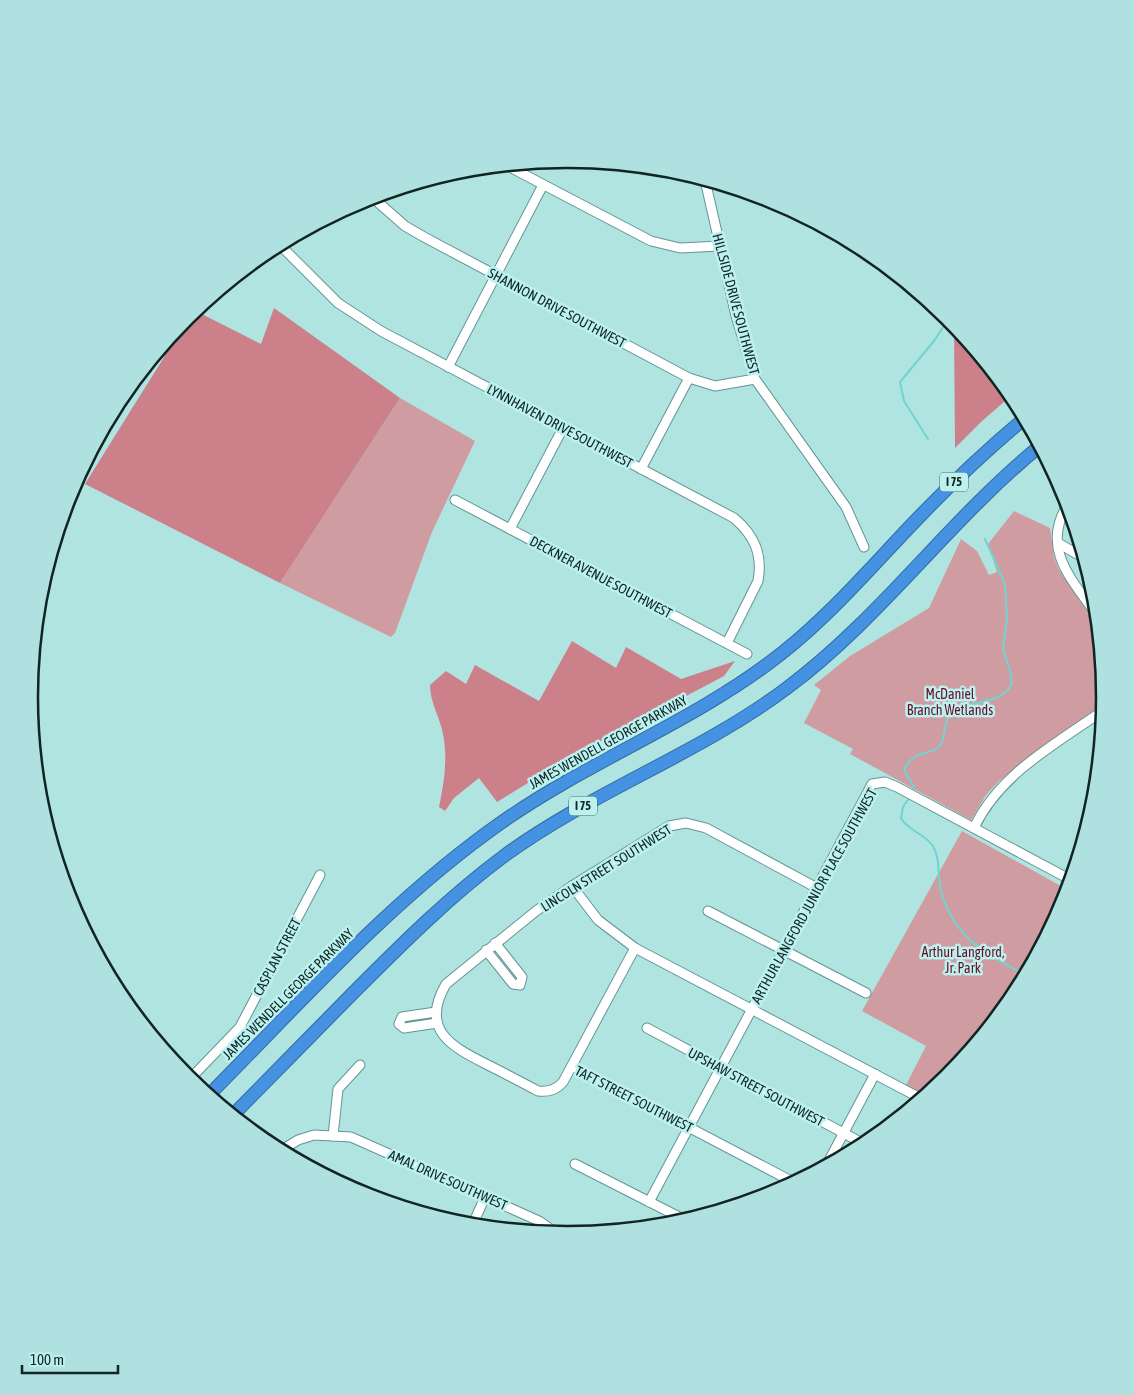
<svg xmlns="http://www.w3.org/2000/svg" width="1134" height="1395" font-family="'Asap Condensed',sans-serif">
<style>
.green{fill:#cf9da1}
.forest{fill:#cc8089}
.lines{fill:none;stroke-linecap:round;stroke-linejoin:round}
.stream{stroke:#70d4d1;stroke-width:2}
.minor-casing{stroke:#639593;stroke-width:11}
.highway-casing{stroke:#326ba0;stroke-width:14}
.minor{stroke:#fff;stroke-width:9}
.highway{stroke:#4591e2;stroke-width:12}
.labels{text-anchor:middle;dominant-baseline:central;stroke-width:5;stroke-linejoin:round;paint-order:stroke}
.shield{fill:#bcf1ef;stroke:#446261;stroke-width:1}
.shield-label{font-size:12px;font-weight:bold;fill:#102524}
.street-label{font-size:14px;fill:#102524;stroke:#bcf1ef}
.park-label{font-size:14px;fill:#6a0e27;stroke:#bcf1ef}
.rim{fill:none;stroke:#102524;stroke-width:2.5}
</style>
<rect width="100%" height="100%" fill="#b0e4e1"/>
<g class="green">
<path d="M400,398L475,441L432,532L395,633L391,637L280,583Z"/>
<path d="M1014,511L1050,528L1054,557L1058,568L1098,627L1105,702L999,781L986,795L971,820L850,754L853,749L804,723L821,690L814,685L850,656L929,608L961,539L977,551L989,575L997,572L988,544Z"/>
<path d="M962,831L1068,890L1064,904L1014,997L947,1078L926,1096L906,1085L926,1046L862,1011Z"/>
</g>
<g class="forest">
<path d="M274,308L400,398L280,583L85,484C111,442 137,400 163,359C174,341 178,324 194,310L261,344Z"/>
<path d="M954,324L1012,395L982,421L955,448Z"/>
<path d="M572,641L616,668L626,647L681,679L735,661L724,676L567,759L497,802L479,778L454,798L445,811L439,807C444,783 448,759 443,734C440,717 430,703 430,685L446,671L466,684L475,665L539,701Z"/>
</g>
<g class="lines">
<g class="stream">
<path d="M928,439L904,401L900,382L934,341L949,318"/>
<path d="M912,791L914,787L904,770C914,747 934,757 941,744C947,731 941,717 960,708C977,701 1003,702 1012,684L1010,671L1003,648L1007,619L1005,584L985,539"/>
<path d="M909,798L903,807L901,818C907,830 925,834 933,846C941,860 937,877 941,891C953,937 987,955 1026,975"/>
<path d="M975,1045L980,1032L989,1027"/>
</g>
<defs>
<g id="minor">
<path d="M506,165L651,241L680,248L720,246"/>
<path d="M705,180L736,316L755,379L846,507L864,547"/>
<path d="M372,197L405,226L424,237L689,378L715,386L755,379"/>
<path d="M279,244L338,303L381,331L734,518C754,535 763,554 758,581L727,643"/>
<path d="M448,367L543,185"/>
<path d="M641,469L689,378"/>
<path d="M455,500L747,654"/>
<path d="M1068,504C1040,548 1072,580 1097,615"/>
<path d="M510,529L563,428"/>
<path d="M1058,543L1084,558"/>
<path d="M974,828C999,774 1057,743 1104,710"/>
<path d="M572,886L598,920L635,948L922,1099"/>
<path d="M708,911L866,993"/>
<path d="M635,948L563,1082C556,1090 549,1092 538,1091C521,1082 504,1073 486,1064C450,1046 420,1029 446,984L536,911L572,886L669,826L686,823L706,828L817,888"/>
<path d="M486,950L513,984L520,985L522,977L495,943"/>
<path d="M436,1012L402,1017L399,1024L404,1028L437,1023"/>
<path d="M647,1028L866,1145"/>
<path d="M572,1066L795,1183"/>
<path d="M189,1080L240,1027L320,875"/>
<path d="M333,1136L338,1089L360,1065"/>
<path d="M280,1151L298,1140L314,1135L351,1137L539,1221L559,1235"/>
<path d="M575,1164L687,1221"/>
<path d="M826,1166L875,1074"/>
<path d="M649,1202L872,784L885,782L897,787L1071,880"/>
<path d="M472,1226L485,1197"/>
</g>
<g id="highway">
<path d="M208,1096C302,1001 392,899 502,822C592,759 696,721 782,653C834,612 877,560 923,513C955,480 989,448 1025,418"/>
<path d="M232,1116C273,1074 314,1033 355,991C403,943 450,896 504,856C593,791 699,754 787,688C881,618 949,520 1040,446"/>
</g>
</defs>
<use href="#minor" class="minor-casing"/>
<use href="#highway" class="highway-casing"/>
<use href="#minor" class="minor"/>
<use href="#highway" class="highway"/>
</g>
<g class="labels">
<g class="shield">
<rect x="940" y="472.5" width="28" height="19" rx="4"/>
<rect x="569" y="796.5" width="28" height="19" rx="4"/>
</g>
<g class="shield-label">
<text x="954" y="482">I 75</text>
<text x="583" y="806">I 75</text>
</g>
<g class="street-label">
<text transform="translate(736 304) rotate(75)">HILLSIDE DRIVE SOUTHWEST</text>
<text transform="translate(557 308) rotate(28)">SHANNON DRIVE SOUTHWEST</text>
<text transform="translate(560 426) rotate(28)">LYNNHAVEN DRIVE SOUTHWEST</text>
<text transform="translate(601 577) rotate(28)">DECKNER AVENUE SOUTHWEST</text>
<text transform="translate(608 742) rotate(-29)">JAMES WENDELL GEORGE PARKWAY</text>
<text transform="translate(606 868) rotate(-32)">LINCOLN STREET SOUTHWEST</text>
<text transform="translate(814 896) rotate(-61)">ARTHUR LANGFORD JUNIOR PLACE SOUTHWEST</text>
<text transform="translate(277 957) rotate(-62)">CASPLAN STREET</text>
<text transform="translate(288 994) rotate(-45)">JAMES WENDELL GEORGE PARKWAY</text>
<text transform="translate(756 1087) rotate(28)">UPSHAW STREET SOUTHWEST</text>
<text transform="translate(634 1099) rotate(27)">TAFT STREET SOUTHWEST</text>
<text transform="translate(448 1180) rotate(24)">AMAL DRIVE SOUTHWEST</text>
</g>
<g class="park-label">
<text x="950" y="694">McDaniel<tspan x="950" dy="16">Branch Wetlands</tspan></text>
<text x="963" y="952">Arthur Langford,<tspan x="963" dy="16">Jr. Park</tspan></text>
</g>
</g>
<path d="M0 0H1134V1395H0ZM38 697a529 529 0 1 1 1058 0a529 529 0 1 1-1058 0Z" fill="#aee1df" fill-rule="evenodd"/>
<path class="rim" d="M38 697a529 529 0 1 1 1058 0a529 529 0 1 1-1058 0Z"/>
<path d="M22 1365v8h96v-8" fill="none" stroke="#102524" stroke-width="2.5"/>
<text x="30" y="1365" font-size="15" fill="#102524" stroke="#bcf1ef" stroke-width="4" paint-order="stroke">100 m</text>
</svg>
